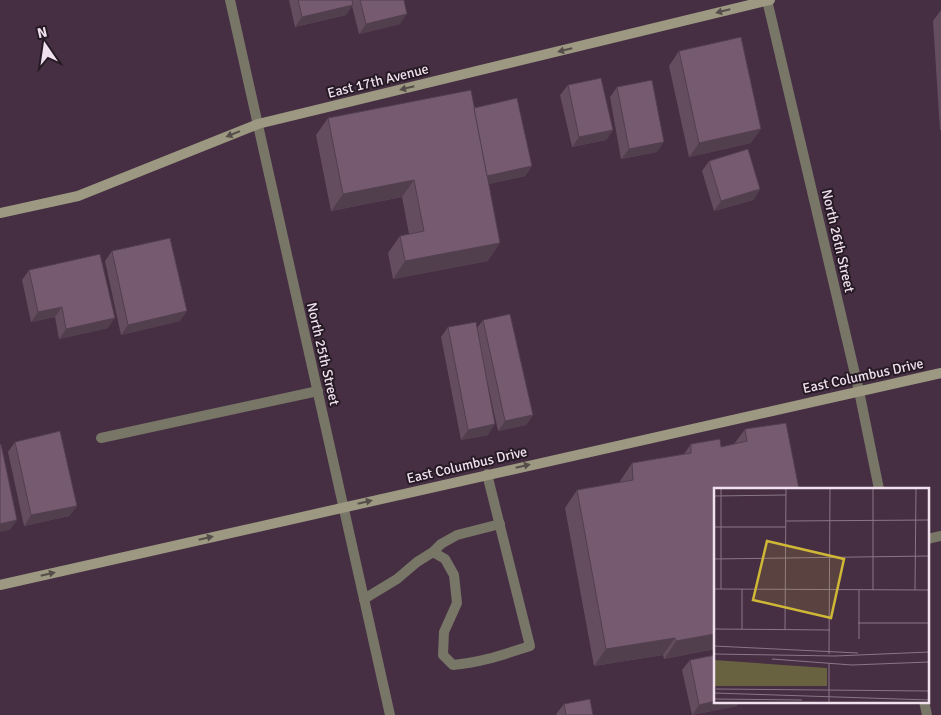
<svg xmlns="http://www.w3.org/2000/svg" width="941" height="715" font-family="Signika,sans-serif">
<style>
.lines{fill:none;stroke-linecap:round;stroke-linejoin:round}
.service{stroke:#787667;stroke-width:10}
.minor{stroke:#787667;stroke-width:10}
.secondary{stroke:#9c9881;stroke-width:10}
.wall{fill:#654d60}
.shaded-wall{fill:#523f4e}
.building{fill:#755a70;stroke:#523f4e}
.oneway{fill:#554d49}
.labels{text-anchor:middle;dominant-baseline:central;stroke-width:4;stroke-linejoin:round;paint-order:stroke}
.street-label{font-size:14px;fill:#f1e1ee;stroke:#261b24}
.inset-road{fill:none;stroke:#8a7687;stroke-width:1}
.view{fill:#d0b837;fill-opacity:0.15;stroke:#d0b837;stroke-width:2.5}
.inset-edge{fill:none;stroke:#f1e1ee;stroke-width:2.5}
</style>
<rect width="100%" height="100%" fill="#462e43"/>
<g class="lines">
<g class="service">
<path d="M101,438L318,391"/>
<path d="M927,539L941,536"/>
<path d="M433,552L441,544L457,535L500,524"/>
<path d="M364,599L397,579L417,562L433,552L445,559L454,575L457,603L444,632L443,655L453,665C480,663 505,654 530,646L487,474"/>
</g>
<g class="minor">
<path d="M230,0L390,715"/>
<path d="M767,0L859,391L879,489"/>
<path d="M924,701L927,715"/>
</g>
<g class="secondary">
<path d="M0,213L78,196L258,124L770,0"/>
<path d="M0,585L941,373"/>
</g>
</g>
<g class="wall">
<path d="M289,0H404L400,24L359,34L352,6L346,15L295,27Z"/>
<path d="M941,10V130H940L933,21Z"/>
<path d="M679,51L751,143L689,157L669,66Z"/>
<path d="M568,85L613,130L606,140L572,147L560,95Z"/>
<path d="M617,87L657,152L621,159L610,97Z"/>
<path d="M474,108L532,166L525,176L489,184L488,261L393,279L388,253L400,236L409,234L402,197L331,211L316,135L328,118Z"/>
<path d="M709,161L760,189L753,200L714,211L702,171Z"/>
<path d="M112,251L180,321L121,335L105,261Z"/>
<path d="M29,270L108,328L59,339L55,317L31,322L22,280Z"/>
<path d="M483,320L533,415L526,425L498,431L487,380L488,435L461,440L441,337L448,327L477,328Z"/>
<path d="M786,423L715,489V649L664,659L663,655L594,666L565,508L577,490L620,482V481L632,463L684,454L691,444L721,447L734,444L745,429Z"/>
<path d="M15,442L77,506L69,516L24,526L8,452Z"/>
<path d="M690,660L737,706L692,715L682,670Z"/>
<path d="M564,704L593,715H557L556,714Z"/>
</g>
<g class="shaded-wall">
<path d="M353,5L346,15L295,27L302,17Z"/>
<path d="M407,14L400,24L359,34L366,24Z"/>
<path d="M761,129L751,143L689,157L699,143Z"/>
<path d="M613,130L606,140L572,147L579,137Z"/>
<path d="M664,142L657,152L621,159L629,149Z"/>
<path d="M532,166L525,176L476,187L483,177Z"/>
<path d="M414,180L402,197L331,211L343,194Z"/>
<path d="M760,189L753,200L714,211L721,201Z"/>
<path d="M500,243L488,261L393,279L405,261Z"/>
<path d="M62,307L55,317L31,322L38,312Z"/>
<path d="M187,311L180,321L121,335L128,325Z"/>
<path d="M115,318L108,328L59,339L66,329Z"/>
<path d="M533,415L526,425L498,431L505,421Z"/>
<path d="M495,424L488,435L461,440L468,430Z"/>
<path d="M77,506L69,516L24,526L31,515Z"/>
<path d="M17,520L10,530L0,532V524Z"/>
<path d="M715,634V649L664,659L676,641Z"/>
<path d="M675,638L663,655L594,666L606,649Z"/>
<path d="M716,701H740L737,706L692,715L699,705Z"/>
</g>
<g class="building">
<path d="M298,0H352L353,5L302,17Z"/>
<path d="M360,0H404L407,14L366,24Z"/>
<path d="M741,37L761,129L699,143L679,51Z"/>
<path d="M601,78L613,130L579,137L568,85Z"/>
<path d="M652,80L664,142L629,149L617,87Z"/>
<path d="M471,90L500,243L405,261L400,236L424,231L414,180L343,194L328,118Z"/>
<path d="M517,98L532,166L487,176L474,108Z"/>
<path d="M748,149L760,189L721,201L709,161Z"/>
<path d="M170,238L187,311L128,325L112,251Z"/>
<path d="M100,254L115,318L66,329L62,307L38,312L29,270Z"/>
<path d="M510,314L533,415L505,421L483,320Z"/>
<path d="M476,322L495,424L468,430L448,327Z"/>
<path d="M786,423L799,489H715V634L676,641L675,638L606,649L577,490L633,480L632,463L691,453V444L720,439L721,447L747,441L745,429Z"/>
<path d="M60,431L77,506L31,515L15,442Z"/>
<path d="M1,444L17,520L0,524V445Z"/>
<path d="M715,655V701H716L699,705L690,660Z"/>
<path d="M590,699L593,715H566L564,704Z"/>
</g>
<defs><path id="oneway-solid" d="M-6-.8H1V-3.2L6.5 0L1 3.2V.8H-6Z" transform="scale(1.25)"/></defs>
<g class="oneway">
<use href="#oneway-solid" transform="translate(723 11) rotate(166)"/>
<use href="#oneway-solid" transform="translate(565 50) rotate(166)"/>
<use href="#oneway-solid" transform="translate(407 88) rotate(166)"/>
<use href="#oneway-solid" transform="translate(233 134) rotate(158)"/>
<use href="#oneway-solid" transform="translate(523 466) rotate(-13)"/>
<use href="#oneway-solid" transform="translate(365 502) rotate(-13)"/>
<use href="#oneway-solid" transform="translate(206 538) rotate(-13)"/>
<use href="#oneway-solid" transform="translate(48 574) rotate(-13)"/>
</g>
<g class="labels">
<g class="street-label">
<text transform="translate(378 81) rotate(-14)">East 17th Avenue</text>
<text transform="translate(838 241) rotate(77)">North 26th Street</text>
<text transform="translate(323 354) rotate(77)">North 25th Street</text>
<text transform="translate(863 376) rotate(-12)">East Columbus Drive</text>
<text transform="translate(467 465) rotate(-13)">East Columbus Drive</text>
</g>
</g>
<g transform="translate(714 488)">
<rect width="215" height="215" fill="#462e43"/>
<path d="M0,172L113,180V198H0Z" fill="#696240"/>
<path class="inset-road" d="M7,0V101M0,8L72,7M72,33L215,32M0,39H72M0,71L215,68M0,101L215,102M159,102V0M201,102L202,0M144,135H215M0,141L116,142M28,141V101M71,141L72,0M145,151V102M0,158L144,165M0,166L121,168L215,164M115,166L116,0M58,171L138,177L215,174M2,201L215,203M0,205L215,212M0,211L88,212M115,215V175"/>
<path class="view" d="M53,53L130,71L117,130L39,112Z"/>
<rect width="215" height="215" class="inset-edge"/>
</g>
<g transform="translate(45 45) rotate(347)" stroke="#261b24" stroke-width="4" paint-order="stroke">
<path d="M0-4L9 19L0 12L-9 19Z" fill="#f1e1ee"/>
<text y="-8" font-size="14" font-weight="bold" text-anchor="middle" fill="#f1e1ee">N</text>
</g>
</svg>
